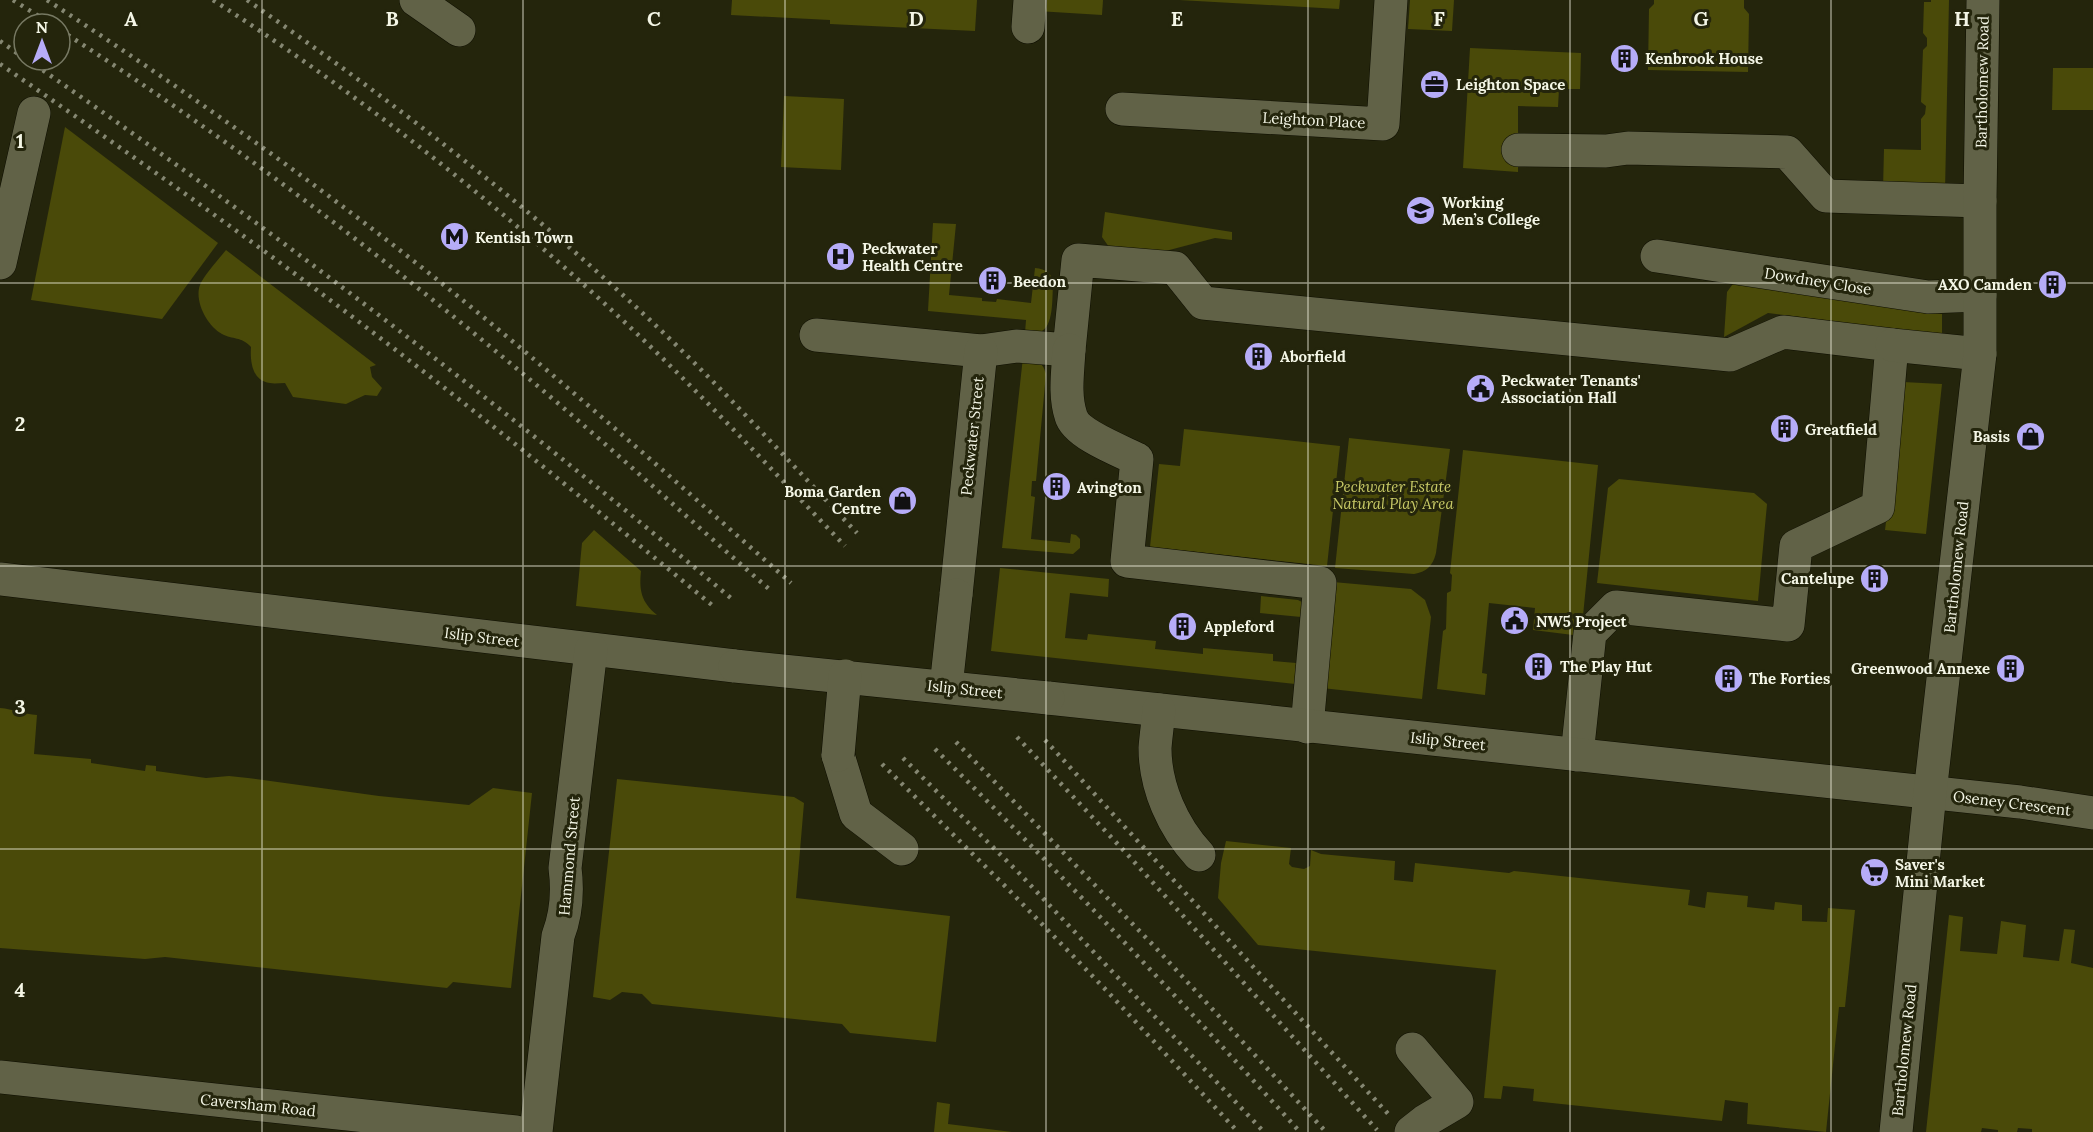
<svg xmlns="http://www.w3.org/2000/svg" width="2093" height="1132" font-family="Lora,serif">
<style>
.green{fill:#4a4a09}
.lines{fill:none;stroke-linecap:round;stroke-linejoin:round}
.minor-casing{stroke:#0e0e00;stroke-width:34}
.minor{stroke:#616247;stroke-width:33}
.rail{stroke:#858772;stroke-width:4.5;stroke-dasharray:3 6;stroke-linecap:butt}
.minor-bridge-casing{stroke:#0e0e00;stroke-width:34;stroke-linecap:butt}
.minor-bridge{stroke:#616247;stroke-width:33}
.grid{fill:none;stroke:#f4f6e6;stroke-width:1.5;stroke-opacity:0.55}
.labels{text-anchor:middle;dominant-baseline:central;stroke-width:6;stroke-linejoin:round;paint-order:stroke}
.poi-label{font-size:15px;font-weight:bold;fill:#f4f6e6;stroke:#24250c;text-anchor:start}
.street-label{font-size:15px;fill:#f4f6e6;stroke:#24250c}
.park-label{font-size:15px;font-style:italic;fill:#c9cb67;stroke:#24250c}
.grid-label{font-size:20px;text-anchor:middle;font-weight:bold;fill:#f4f6e6;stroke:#24250c;stroke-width:6;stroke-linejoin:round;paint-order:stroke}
</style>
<rect width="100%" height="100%" fill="#24250c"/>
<g class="green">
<path d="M732,0H977L975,31L830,24V20L731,15Z"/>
<path d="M1038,0H1103L1102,15L1037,11Z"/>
<path d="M1179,0H1340L1339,9Z"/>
<path d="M1410,0H1454L1452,31L1408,29Z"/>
<path d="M1654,0H1744V8L1749,14L1748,72L1648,70L1649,9L1654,4Z"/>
<path d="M1931,0H1949L1945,191L1883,189L1884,149L1921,150V119L1925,114L1926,106L1921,102L1923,50L1927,46V38L1923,33L1924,2H1931Z"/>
<path d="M1470,48L1581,53L1580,89H1559L1558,107L1518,106V172L1463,168Z"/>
<path d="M2053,68H2093V110H2052Z"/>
<path d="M784,96L844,99L841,170L781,167Z"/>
<path d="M65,127L218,243L162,319L31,300Z"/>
<path d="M1105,212L1232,232V240L1215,238L1158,253L1109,247L1102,237Z"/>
<path d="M933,223L956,224L949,295L982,298V301L996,302L997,299L1031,303L1035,268C1046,269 1053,273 1053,286C1052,298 1054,327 1040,332C1036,334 1029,333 1025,333L1026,320L928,311Z"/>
<path d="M226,250L376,365L370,367L372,377L382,388L377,396L365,395L346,404L293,397L285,383C280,383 274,384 270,383C252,381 250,361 251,347C241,336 233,340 222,334C207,326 194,301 200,285C204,275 219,259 226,250Z"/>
<path d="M1735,281L1942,314V335L1768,313L1724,337L1727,292Z"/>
<path d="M1023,357C1035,360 1043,361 1046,374L1036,481H1032L1031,496L1035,497L1031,539L1070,543L1071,534L1076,535L1080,539V548L1073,554L1002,548Z"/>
<path d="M1903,382L1942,384L1926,534L1885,530Z"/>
<path d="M1184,429L1340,446L1327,566L1150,547L1159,464L1180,466Z"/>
<path d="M1349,438L1450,449L1436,553C1433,566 1426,572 1414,574L1335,568Z"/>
<path d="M1463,450L1598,465L1581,636L1533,630L1535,608L1489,603L1482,673L1487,674L1485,695L1437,689L1443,631L1446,629L1447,593L1451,591L1452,575L1450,573Z"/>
<path d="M1619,479L1754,493L1767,504L1758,601L1597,583L1608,488Z"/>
<path d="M594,530L641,571C639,590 641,602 657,615L576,606L582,543Z"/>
<path d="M1000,568L1109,579L1108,597L1070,593L1065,638L1087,640L1088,634L1156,641L1155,649L1203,654V648L1273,654V661L1296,663L1301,617L1260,613L1261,596L1298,600L1304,603L1295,684L991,651Z"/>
<path d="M1333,582L1411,589L1425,600L1431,617L1422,699L1322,688Z"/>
<path d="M0,708C13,709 24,714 37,715L34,754L91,759V763L145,771L146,765L156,766V771L206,778L229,776L248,778L379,796L469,805L493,788L532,793L511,988L453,982L447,988L165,957L145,959L0,948Z"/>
<path d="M617,779L794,797L804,803L796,898L950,916L936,1042L850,1033L842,1024L652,1004L642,994L622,992L610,1000L593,997Z"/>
<path d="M1226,841L1291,848L1289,864L1292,867L1304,869L1310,866L1311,850L1321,854L1395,861L1394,880L1413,882L1415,863L1509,873L1514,871L1690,890L1688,905L1705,908L1707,892L1748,896L1747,907L1774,910L1775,902L1802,905V921L1827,922L1828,908L1855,910L1845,1007H1839L1826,1132L1747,1124L1748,1103L1725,1100L1722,1121L1533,1101L1534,1089L1503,1086L1501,1099L1484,1098L1496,970L1258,945L1218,898L1221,863Z"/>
<path d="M1949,915L1963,917L1960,951L1997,954L2001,921L2026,925L2023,957L2059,961L2064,929L2075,930L2071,963L2093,968V1132H2032V1129L2018,1128L2017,1132H1998V1130L1982,1128L1981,1132H1926Z"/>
<path d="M937,1102L950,1104L948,1124L1012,1132H934Z"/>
</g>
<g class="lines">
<defs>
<g id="minor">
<path d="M416,0L459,30"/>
<path d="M1028,27L1030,0"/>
<path d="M1122,109L1383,124L1391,0"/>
<path d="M1518,150L1606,151L1628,148L1787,152L1826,196L1980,201"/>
<path d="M1657,256L1928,297L1980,295"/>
<path d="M0,263L34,113"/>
<path d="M816,335L981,351L1016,346L1069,350L1078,260L1175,268L1203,303L1730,355L1783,332L1892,345L1878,507L1796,546L1788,625L1616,607L1590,633L1577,755"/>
<path d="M1892,345L1980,354"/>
<path d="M1069,350C1068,371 1064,395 1071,416C1076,434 1121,451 1137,459L1127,561L1320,583L1307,727"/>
<path d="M0,579L735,666"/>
<path d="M956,595L981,351"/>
<path d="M1048,698L2020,802L2093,813"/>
<path d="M1159,710C1158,722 1156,735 1155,748C1155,787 1173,827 1199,855"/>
<path d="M838,755L856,814L902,849"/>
<path d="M0,1077L516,1132"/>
<path d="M536,1132L558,936C566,915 568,891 565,868L591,650"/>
<path d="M1411,1132L1425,1121L1457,1102L1412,1049"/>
<path d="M1896,1132L1930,793L1980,354V201L1983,0"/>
</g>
</defs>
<use href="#minor" class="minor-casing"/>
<use href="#minor" class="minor"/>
<g class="rail">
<path d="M13,0L51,24"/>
<path d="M47,0C189,93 328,191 460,298C573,390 682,487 791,583"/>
<path d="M213,0C357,93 493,200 618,316C697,389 770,468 845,546"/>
<path d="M247,0C379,92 506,188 625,297C707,371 781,453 857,533"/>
<path d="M60,30C219,132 371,247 516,368C602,439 685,516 769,589"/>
<path d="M0,41L24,58"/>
<path d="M28,60C271,228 506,408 732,599"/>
<path d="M0,64C142,162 283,262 419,368C518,445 615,525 712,605"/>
<path d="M1017,737L1127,854L1377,1130"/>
<path d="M1045,740L1391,1117"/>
<path d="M956,742L1155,947L1326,1132"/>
<path d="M935,749C1061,874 1181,1000 1300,1132"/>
<path d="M903,758L1018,872L1264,1132"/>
<path d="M882,764L1006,887L1107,991L1238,1132"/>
</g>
<defs>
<g id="minor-bridge">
<path d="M735,666L1048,698"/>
<path d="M946,687L956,595"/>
<path d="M838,755L845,676"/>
</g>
</defs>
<use href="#minor-bridge" class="minor-bridge-casing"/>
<use href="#minor-bridge" class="minor-bridge"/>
</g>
<path class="grid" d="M262,0V1132M523,0V1132M785,0V1132M1046,0V1132M1308,0V1132M1570,0V1132M1831,0V1132M0,283H2093M0,566H2093M0,849H2093"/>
<defs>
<symbol id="building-disc" viewBox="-11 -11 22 22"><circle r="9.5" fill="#b6acf8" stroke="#24250c"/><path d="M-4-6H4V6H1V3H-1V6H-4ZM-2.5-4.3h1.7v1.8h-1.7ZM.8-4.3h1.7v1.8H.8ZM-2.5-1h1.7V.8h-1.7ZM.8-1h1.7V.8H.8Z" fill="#111"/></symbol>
<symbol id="office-disc" viewBox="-11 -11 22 22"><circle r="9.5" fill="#b6acf8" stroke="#24250c"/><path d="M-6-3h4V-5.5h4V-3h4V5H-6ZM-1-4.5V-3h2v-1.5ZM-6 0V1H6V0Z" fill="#111"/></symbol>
<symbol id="university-disc" viewBox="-11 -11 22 22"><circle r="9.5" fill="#b6acf8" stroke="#24250c"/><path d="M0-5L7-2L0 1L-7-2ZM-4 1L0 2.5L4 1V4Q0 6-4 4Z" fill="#111"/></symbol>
<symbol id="metro-disc" viewBox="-11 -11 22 22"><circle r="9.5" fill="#b6acf8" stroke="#24250c"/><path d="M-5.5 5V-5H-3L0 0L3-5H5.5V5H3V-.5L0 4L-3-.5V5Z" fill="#111"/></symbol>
<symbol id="hospital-disc" viewBox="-11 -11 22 22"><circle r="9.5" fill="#b6acf8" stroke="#24250c"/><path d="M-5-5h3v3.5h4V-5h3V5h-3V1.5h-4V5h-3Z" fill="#111"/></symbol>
<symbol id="civic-disc" viewBox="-11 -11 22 22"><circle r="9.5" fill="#b6acf8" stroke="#24250c"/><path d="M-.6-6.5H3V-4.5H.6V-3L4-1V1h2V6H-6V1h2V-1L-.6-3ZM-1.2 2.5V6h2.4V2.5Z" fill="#111"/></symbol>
<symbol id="shop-disc" viewBox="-11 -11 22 22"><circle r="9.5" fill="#b6acf8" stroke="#24250c"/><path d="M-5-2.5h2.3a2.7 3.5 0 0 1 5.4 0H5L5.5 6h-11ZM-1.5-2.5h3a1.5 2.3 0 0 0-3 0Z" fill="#111"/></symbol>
<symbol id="supermarket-disc" viewBox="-11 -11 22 22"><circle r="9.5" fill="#b6acf8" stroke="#24250c"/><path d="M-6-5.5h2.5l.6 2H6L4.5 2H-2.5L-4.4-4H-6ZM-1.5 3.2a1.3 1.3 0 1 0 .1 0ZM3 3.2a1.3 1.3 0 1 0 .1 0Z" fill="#111"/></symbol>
</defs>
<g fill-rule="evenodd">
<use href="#building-disc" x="1608" y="42" width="33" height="33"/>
<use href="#office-disc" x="1418" y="68" width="33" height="33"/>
<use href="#university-disc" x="1404" y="194" width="33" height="33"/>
<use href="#metro-disc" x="438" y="220" width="33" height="33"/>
<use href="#hospital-disc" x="824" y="240" width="33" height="33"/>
<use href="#building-disc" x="976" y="264" width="33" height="33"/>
<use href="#building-disc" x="2036" y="268" width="33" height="33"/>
<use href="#building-disc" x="1242" y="340" width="33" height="33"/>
<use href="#civic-disc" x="1464" y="372" width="33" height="33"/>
<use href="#building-disc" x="1768" y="412" width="33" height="33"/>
<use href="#shop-disc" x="2014" y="420" width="33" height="33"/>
<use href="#building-disc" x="1040" y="470" width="33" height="33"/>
<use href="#shop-disc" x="886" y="484" width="33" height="33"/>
<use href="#building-disc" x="1858" y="562" width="33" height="33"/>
<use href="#civic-disc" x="1498" y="604" width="33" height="33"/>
<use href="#building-disc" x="1166" y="610" width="33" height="33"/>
<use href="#building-disc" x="1522" y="650" width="33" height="33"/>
<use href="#building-disc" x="1994" y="652" width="33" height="33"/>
<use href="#building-disc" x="1712" y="662" width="33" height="33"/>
<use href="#supermarket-disc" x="1858" y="856" width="33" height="33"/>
</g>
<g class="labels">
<g class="poi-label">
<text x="1645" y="58">Kenbrook House</text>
<text x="1456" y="84">Leighton Space</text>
<text x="1442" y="202">Working<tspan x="1442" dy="17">Men’s College</tspan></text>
<text x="475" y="237">Kentish Town</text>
<text x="862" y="248">Peckwater<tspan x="862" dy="17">Health Centre</tspan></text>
<text x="1013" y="281">Beedon</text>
<text x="2032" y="284" text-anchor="end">AXO Camden</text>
<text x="1280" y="356">Aborfield</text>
<text x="1501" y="380">Peckwater Tenants'<tspan x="1501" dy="17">Association Hall</tspan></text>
<text x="1805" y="429">Greatfield</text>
<text x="2010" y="436" text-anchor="end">Basis</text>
<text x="1077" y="487">Avington</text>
<text x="881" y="491" text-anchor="end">Boma Garden<tspan x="881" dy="17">Centre</tspan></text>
<text x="1854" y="578" text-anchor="end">Cantelupe</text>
<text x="1536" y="621">NW5 Project</text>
<text x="1204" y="626">Appleford</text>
<text x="1560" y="666">The Play Hut</text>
<text x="1990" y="668" text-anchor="end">Greenwood Annexe</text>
<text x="1749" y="678">The Forties</text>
<text x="1895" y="864">Saver's<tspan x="1895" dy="17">Mini Market</tspan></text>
</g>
<g class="street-label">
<text transform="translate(1982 82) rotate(-89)">Bartholomew Road</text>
<text transform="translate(1314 120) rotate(3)">Leighton Place</text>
<text transform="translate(1818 281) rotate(9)">Dowdney Close</text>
<text transform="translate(972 436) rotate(-84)">Peckwater Street</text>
<text transform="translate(1956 567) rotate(-84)">Bartholomew Road</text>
<text transform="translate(482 637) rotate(7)">Islip Street</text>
<text transform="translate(965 689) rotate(6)">Islip Street</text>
<text transform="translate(1448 741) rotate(6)">Islip Street</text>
<text transform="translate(2012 803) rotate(7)">Oseney Crescent</text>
<text transform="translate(569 856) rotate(-85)">Hammond Street</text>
<text transform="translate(1904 1050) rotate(-84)">Bartholomew Road</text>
<text transform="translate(258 1105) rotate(6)">Caversham Road</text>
</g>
<g class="park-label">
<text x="1393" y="486">Peckwater Estate<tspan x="1393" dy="17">Natural Play Area</tspan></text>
</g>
</g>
<g class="grid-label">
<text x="131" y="26">A</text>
<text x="392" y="26">B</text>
<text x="654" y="26">C</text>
<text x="916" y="26">D</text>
<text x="1177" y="26">E</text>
<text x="1439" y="26">F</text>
<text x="1701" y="26">G</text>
<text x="1962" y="26">H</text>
<text x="20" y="148">1</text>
<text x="20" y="431">2</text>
<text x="20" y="714">3</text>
<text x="20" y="997">4</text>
</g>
<g transform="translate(42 42)"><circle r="28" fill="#24250c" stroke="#777963" stroke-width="1.5"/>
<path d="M0-4.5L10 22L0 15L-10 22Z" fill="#b6acf8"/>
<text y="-9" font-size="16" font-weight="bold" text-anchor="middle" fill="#f4f6e6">N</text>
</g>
</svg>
